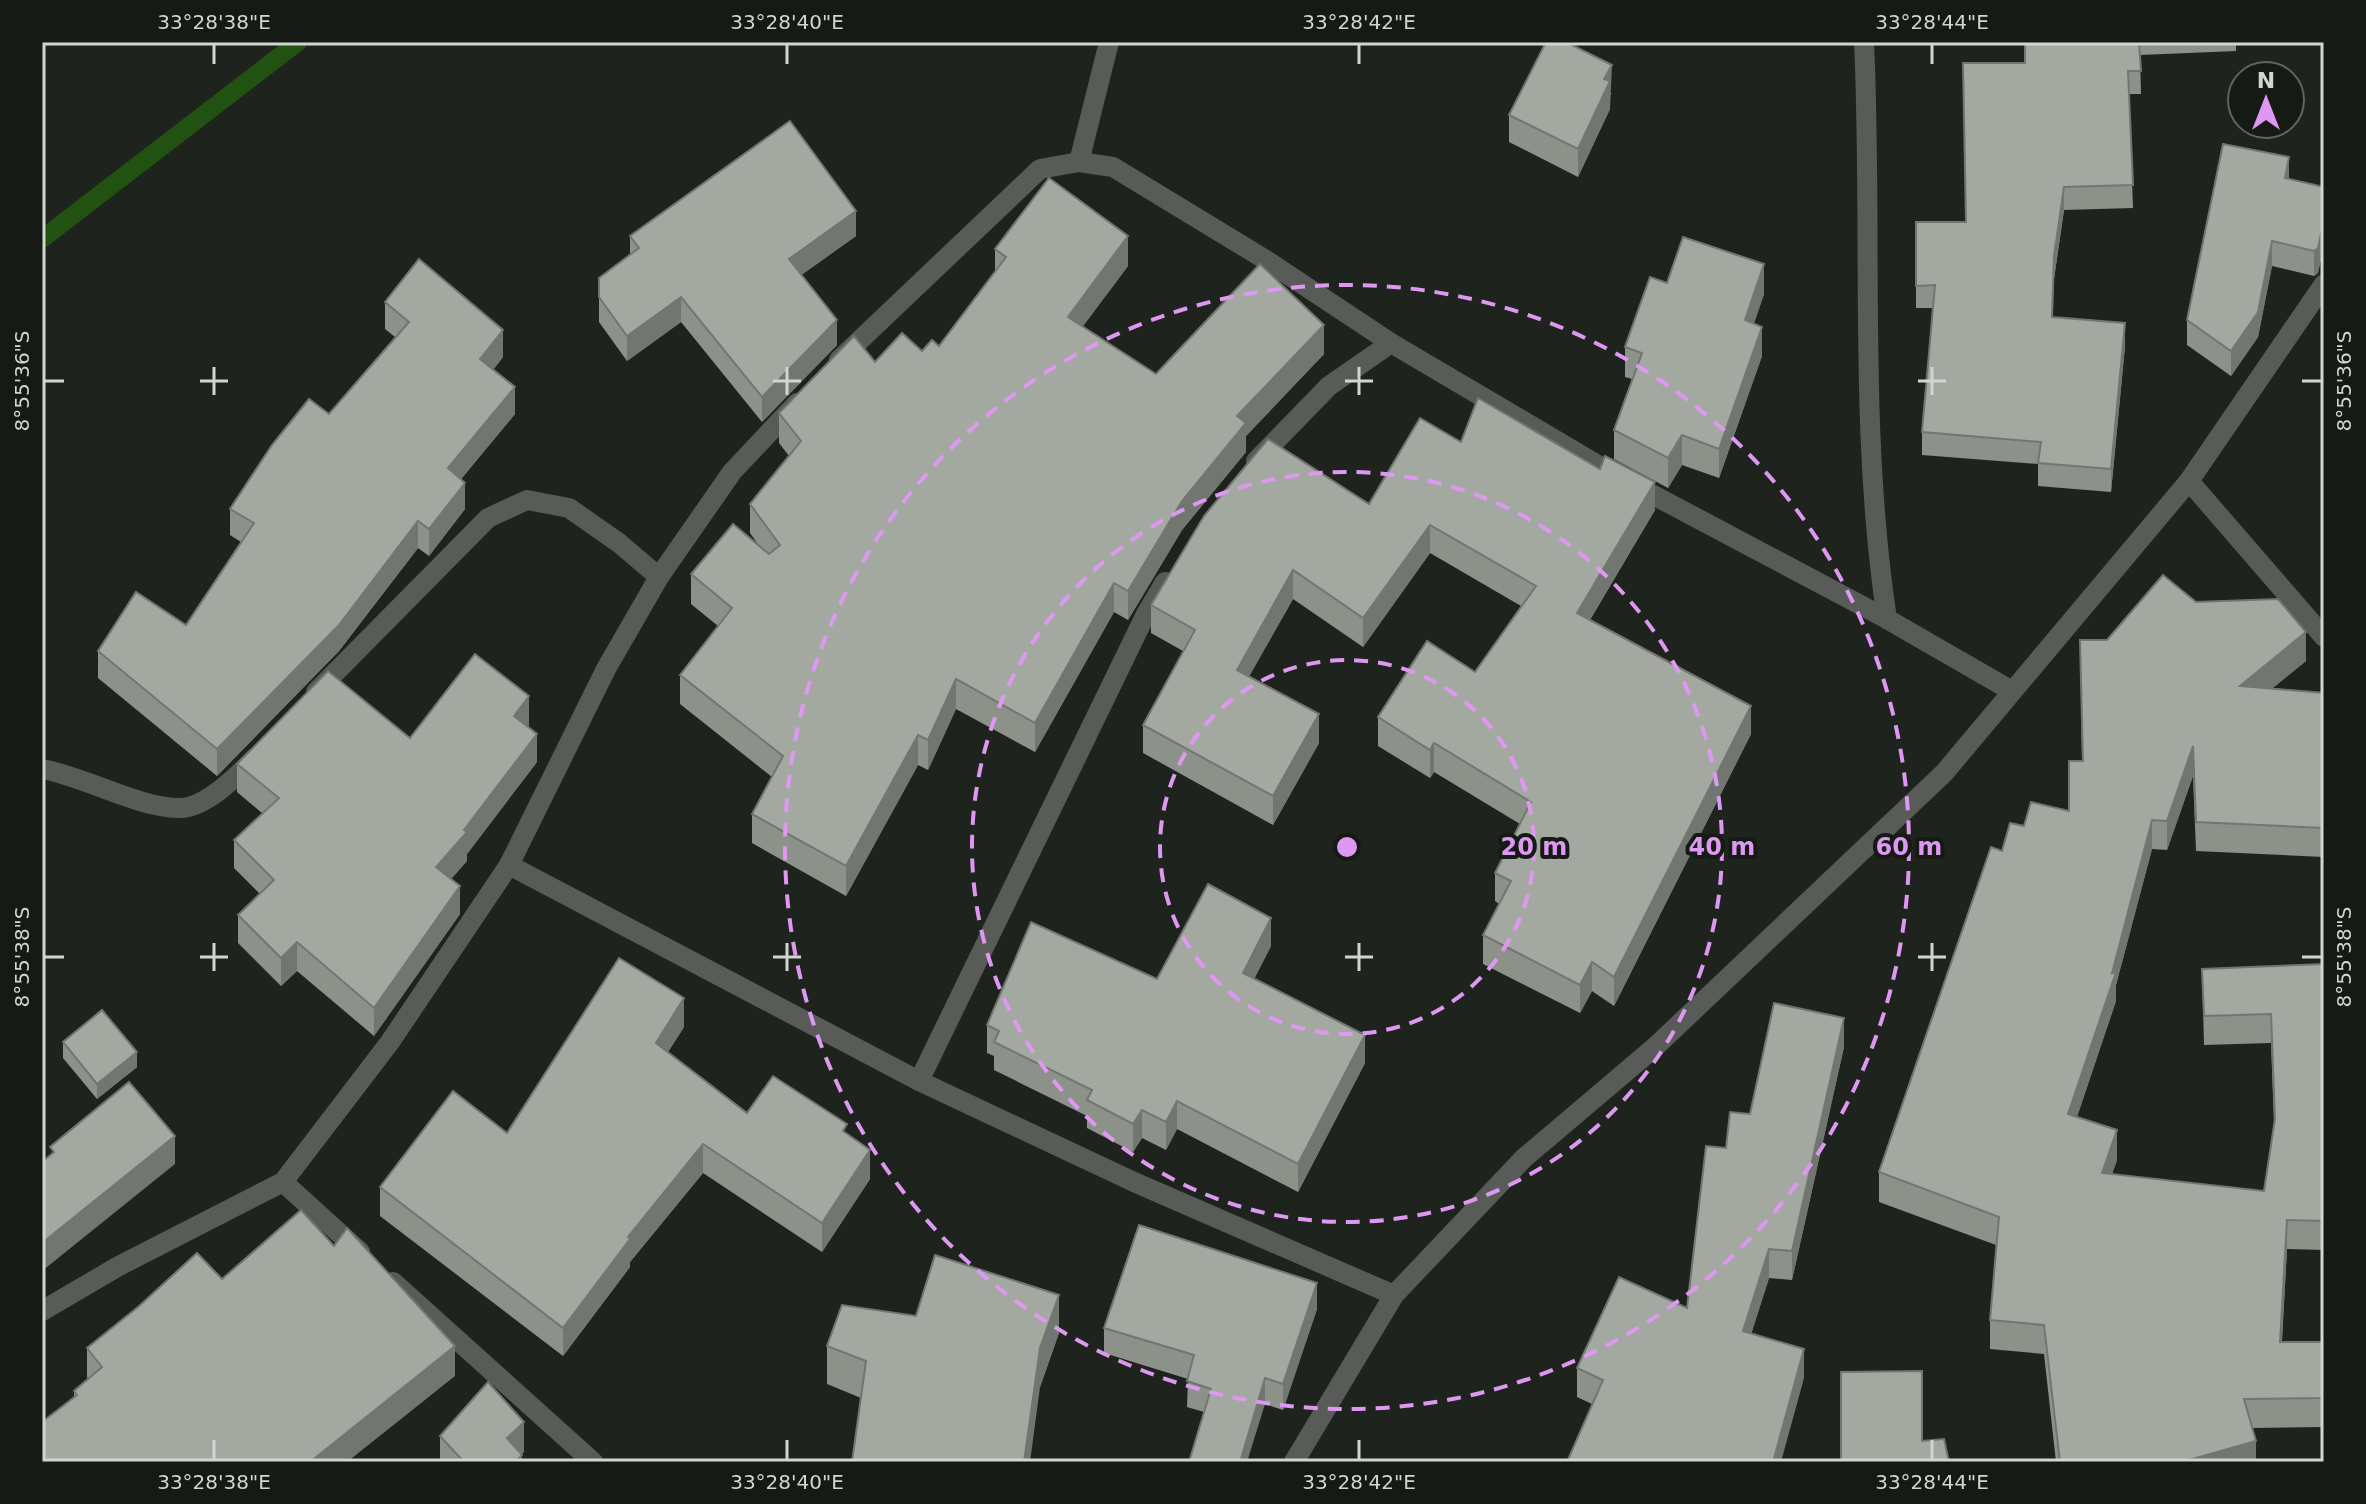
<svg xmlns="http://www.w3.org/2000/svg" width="2366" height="1504" font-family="'DejaVu Sans',sans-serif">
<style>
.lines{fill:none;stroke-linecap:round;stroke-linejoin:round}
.stream{stroke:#225211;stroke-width:18}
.minor{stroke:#585b58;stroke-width:20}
.wall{fill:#8c918a}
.shaded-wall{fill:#727671}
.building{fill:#a3a9a1;stroke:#727671;stroke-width:2}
.ticks{fill:none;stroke:#d2d5d1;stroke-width:3}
.ring{fill:none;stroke:#df98f1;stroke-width:4;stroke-dasharray:14 10}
.centre{fill:#df98f1;stroke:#151a14;stroke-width:4}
.ring-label{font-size:24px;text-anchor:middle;font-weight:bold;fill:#df98f1;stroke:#151a14;stroke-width:8;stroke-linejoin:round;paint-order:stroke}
.neatline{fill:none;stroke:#d2d5d1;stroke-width:3}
.ticks-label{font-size:20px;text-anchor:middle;fill:#d2d5d1}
</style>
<rect width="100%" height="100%" fill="#1e231d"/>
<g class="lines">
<path class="stream" d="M42,239L298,42"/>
<g class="minor">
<path d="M1864,42C1873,235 1858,428 1887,619"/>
<path d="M1079,162L1109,42"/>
<path d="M839,360L1040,169L1079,162L1113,167L1266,260L1391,343L1608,471L1887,619L2012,691"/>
<path d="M1256,461L1329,386L1391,343"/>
<path d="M2189,481L2324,637"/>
<path d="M316,692L488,518L527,500L569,508L619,543L659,577"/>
<path d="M42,769C86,777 138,808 180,808C206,808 239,774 256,757"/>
<path d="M509,865L919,1081L1134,1182L1394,1295"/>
<path d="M919,1081L1146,614L1165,582"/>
<path d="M283,1182L360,1252"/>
<path d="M393,1282L593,1462"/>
<path d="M42,1311L117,1267L283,1182L390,1042L509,865L606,669L659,577L732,472L797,403"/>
<path d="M1294,1462L1394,1295L1524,1158L1655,1047L1944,773L2189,481L2324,284"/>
</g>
</g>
<g class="wall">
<path d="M2025,42H2236V51L2140,55L2141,94H2129L2133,208L2064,210L2054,279L2052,317L2125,346L2111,492L2038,486V464L1922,455V432L1933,308H1916V222H1965L2025,63Z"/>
<path d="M1612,93L1610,95V109L1578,177L1509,142V115Z"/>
<path d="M2289,179L2324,187V245L2318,273L2314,276L2272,266L2258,337L2231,376L2187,345V320Z"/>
<path d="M630,236H856L801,275L837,345L762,422L681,322L627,361L599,322V278L630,255Z"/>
<path d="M995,249L1128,266L1083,326L1156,374L1324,354L1246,436V452L1182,530L1128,620L1114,612L1035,752L956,709L928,770L918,765L846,896L752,843V814L772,777L680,704V675L718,626L691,604V574L760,547L750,533V504L789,456L779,443V413L875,362L939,346L995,272Z"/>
<path d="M1667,283L1764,294L1754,323L1762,356L1719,478L1682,465L1668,488L1614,459V430L1632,379L1625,377V347Z"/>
<path d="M385,302L503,357L493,370L515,414L461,479L465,509L429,556L418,548L339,651L217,776L98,678V651L186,625L241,542L230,535V509L329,414L395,337L385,329Z"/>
<path d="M1461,442L1655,510L1590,620L1751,734L1614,1006L1592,991L1580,1013L1483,964V935L1499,904L1495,901V873L1520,824L1434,772L1430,778L1378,746V717L1475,672L1521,606L1430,553L1363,647L1293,599L1249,676L1319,743L1273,825L1143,753V725L1183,651L1151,633V605L1369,504Z"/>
<path d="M2196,602L2306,661L2272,688L2324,693V857L2196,851L2193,776L2167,850L2152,849L2116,985V1001L2077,1117L2117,1160L2112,1174L2264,1191L2274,1124L2271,1043L2204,1045L2202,969L2324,964V1250L2287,1249L2282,1342H2324V1427L2252,1428L2256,1462H2056L2044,1354L1990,1349V1320L1996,1245L1879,1202V1172L2002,851L2024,826L2069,811L2082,761L2080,640H2107Z"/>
<path d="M529,725L527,727L537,762L467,854V861L451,879L460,914L374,1036L297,971L281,986L238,943V915L260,894L234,868V840L262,813L237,792V764L410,738Z"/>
<path d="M1271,946L1254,979L1365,1063L1298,1192L1177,1129L1166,1150L1142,1138L1133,1152L1087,1128V1116L994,1070V1056L987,1053V1025L1157,979Z"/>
<path d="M684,1027L668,1052L747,1113L847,1134L870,1179L822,1252L703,1173L630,1262V1267L563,1356L380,1216V1187L507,1133Z"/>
<path d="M63,1042L137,1067L97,1099L63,1058Z"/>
<path d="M1844,1047L1792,1280L1769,1278L1751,1334L1804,1378L1592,1404L1577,1397V1368L1687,1308L1726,1148L1750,1114Z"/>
<path d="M334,1246L455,1376L74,1398V1391L88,1379L87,1377V1348L222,1279Z"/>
<path d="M1317,1309L1283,1410L1265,1404L1204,1412L1187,1407L1188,1379L1104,1353V1328Z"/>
<path d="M916,1316L1059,1333L1040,1387L861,1398L827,1384V1346Z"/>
<path d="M440,1436L524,1452L521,1454L522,1462H440Z"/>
</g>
<g class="shaded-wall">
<path d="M1612,65L1610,109L1578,177V149L1604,79Z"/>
<path d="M2289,157V182L2285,178Z"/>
<path d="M2064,187V210L2054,279L2052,339L2054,256Z"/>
<path d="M856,211V236L789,284V259Z"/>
<path d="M2324,220V245L2318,273L2314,276V251Z"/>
<path d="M1128,236V266L1068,346V317Z"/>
<path d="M2272,241V266L2258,337L2231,376V351Z"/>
<path d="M1764,264V294L1745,350V320Z"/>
<path d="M681,297V322L627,361V336Z"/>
<path d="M837,320V345L762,422V397Z"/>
<path d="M2125,323V346L2111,492V469Z"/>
<path d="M1324,325V354L1246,436V452L1182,530L1128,620V591L1182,501L1237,416Z"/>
<path d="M1762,327V356L1719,478V449Z"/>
<path d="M503,330V357L480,386V359Z"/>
<path d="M515,387V414L448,495V468Z"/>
<path d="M1682,435V465L1668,488V458Z"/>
<path d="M1655,482V510L1577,641V613Z"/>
<path d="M465,483V509L429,556V529Z"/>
<path d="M418,521V548L339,651L217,776V749Z"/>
<path d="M1430,525V553L1363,647V618Z"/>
<path d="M1293,570V599L1237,698V670Z"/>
<path d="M1114,583V612L1035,752V723Z"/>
<path d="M2306,632V661L2240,715V686Z"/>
<path d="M956,679V709L928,770V740Z"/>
<path d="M529,696V725L514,745V716Z"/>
<path d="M1751,706V734L1614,1006V977Z"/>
<path d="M1319,714V743L1273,825V796Z"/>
<path d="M537,734V762L467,854V861L436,896V867Z"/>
<path d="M918,735V765L846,896V866Z"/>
<path d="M1434,743V772L1430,778V750Z"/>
<path d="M2193,746V776L2167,850V821Z"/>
<path d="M2152,820V849L2116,985V1001L2068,1143V1114L2112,973Z"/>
<path d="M460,886V914L374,1036V1008Z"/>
<path d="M1271,918V946L1243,1001V973Z"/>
<path d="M297,942V971L281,986V958Z"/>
<path d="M1592,962V991L1580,1013V985Z"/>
<path d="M684,998V1027L656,1071V1043Z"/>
<path d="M1844,1018V1047L1792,1280V1251Z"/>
<path d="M1365,1035V1063L1298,1192V1164Z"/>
<path d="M137,1052V1067L97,1099V1084Z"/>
<path d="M1177,1101V1129L1166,1150V1122Z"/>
<path d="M1142,1110V1138L1133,1152V1124Z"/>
<path d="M2117,1130V1160L2102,1202V1173Z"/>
<path d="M175,1136V1164L42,1271V1243Z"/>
<path d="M703,1144V1173L630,1262V1267L563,1356V1328L628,1237Z"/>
<path d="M870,1150V1179L822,1252V1223Z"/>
<path d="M2287,1220V1249L2280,1371V1342Z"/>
<path d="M1769,1249V1278L1743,1360V1331Z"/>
<path d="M1317,1283V1309L1283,1410V1384Z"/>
<path d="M1059,1295V1333L1040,1387L1030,1462H1024L1040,1348Z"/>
<path d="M455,1346V1376L347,1462H310Z"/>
<path d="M1804,1349V1378L1781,1462H1773Z"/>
<path d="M1265,1378V1404L1247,1462H1240Z"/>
<path d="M524,1422V1452L513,1462L507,1438Z"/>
<path d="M2256,1441V1462H2182Z"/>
</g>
<g class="building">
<path d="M1546,42H1566L1612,65L1604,79L1610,81L1578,149L1509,115Z"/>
<path d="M2025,42H2139L2141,71H2128L2133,185L2064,187L2054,256L2052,317L2125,323L2111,469L2038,463L2041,442L1922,432L1935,285L1916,286V222H1966L1963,63H2025Z"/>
<path d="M790,121L856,211L789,259L837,320L762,397L681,297L627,336L599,297V278L639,248L630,236Z"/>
<path d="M2223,144L2289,157L2285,178L2324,187V220L2318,248L2314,251L2272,241L2258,312L2231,351L2187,320Z"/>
<path d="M1049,178L1128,236L1068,317L1156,374L1260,264L1324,325L1237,416L1246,423L1182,501L1128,591L1114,583L1035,723L956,679L928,740L918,735L846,866L752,814L783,756L680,675L732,608L691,574L733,524L769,554L780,545L750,504L801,441L779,413L854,336L875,362L902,333L922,351L932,340L939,346L1006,257L995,249Z"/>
<path d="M1683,237L1764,264L1745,320L1762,327L1719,449L1682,435L1668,458L1614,430L1642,353L1625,347L1650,277L1667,283Z"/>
<path d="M419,259L503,330L480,359L515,387L448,468L465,483L429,529L418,521L339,625L217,749L98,651L136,592L186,625L254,523L230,509L272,445L309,399L329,414L409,322L385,302Z"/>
<path d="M1478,398L1600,469L1605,456L1655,482L1577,613L1751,706L1614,977L1592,962L1580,985L1483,935L1511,881L1495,873L1531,802L1434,743L1430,750L1378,717L1427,641L1475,672L1536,586L1430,525L1363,618L1293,570L1237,670L1319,714L1273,796L1143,725L1195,630L1151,605L1204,516L1268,439L1369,504L1420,418L1461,442Z"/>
<path d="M2163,575L2196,602L2278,599L2306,632L2240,686L2324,693V828L2196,822L2193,746L2167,821L2152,820L2112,973L2116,972L2068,1114L2117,1130L2102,1173L2264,1191L2275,1119L2271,1014L2204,1016L2202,969L2324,964V1221L2287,1220L2280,1342H2324V1398L2244,1399L2256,1441L2182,1462H2060L2044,1325L1990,1320L1999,1217L1879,1172L1991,847L2002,851L2010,823L2024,826L2031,802L2069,811V761H2083L2080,640H2107Z"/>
<path d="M475,654L529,696L514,716L537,734L464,830L467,832L436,867L460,886L374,1008L297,942L281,958L238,915L274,880L234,840L279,798L237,764L328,671L410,738Z"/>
<path d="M1208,884L1271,918L1243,973L1365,1035L1298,1164L1177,1101L1166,1122L1142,1110L1133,1124L1087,1100L1092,1090L994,1042L999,1031L987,1025L1031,922L1157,979Z"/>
<path d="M619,958L684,998L656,1043L747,1113L773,1076L847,1124L843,1131L870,1150L822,1223L703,1144L628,1237L630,1239L563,1328L380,1187L453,1091L507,1133Z"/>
<path d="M1774,1003L1844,1018L1792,1251L1769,1249L1743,1331L1804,1349L1773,1462H1567L1603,1380L1577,1368L1619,1277L1687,1308L1706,1146L1726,1148L1730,1112L1750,1114Z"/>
<path d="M102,1010L137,1052L97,1084L63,1042Z"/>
<path d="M129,1082L175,1136L42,1243V1162L54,1152L50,1147Z"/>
<path d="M301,1210L334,1246L347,1228L455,1346L310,1462H42V1422L77,1395L74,1391L102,1367L87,1348L138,1307L197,1253L222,1279Z"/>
<path d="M1139,1225L1317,1283L1283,1384L1265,1378L1240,1462H1189L1211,1389L1187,1381L1194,1355L1104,1328Z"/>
<path d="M935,1255L1059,1295L1040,1348L1024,1462H852L866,1361L827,1346L842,1305L916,1316Z"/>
<path d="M1922,1371V1441L1944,1439L1949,1462H1841V1372Z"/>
<path d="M488,1382L524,1422L507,1438L522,1455L515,1462H464L440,1436Z"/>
</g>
<path class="ticks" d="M214,44V64M787,44V64M1359,44V64M1932,44V64M214,367V395M787,367V395M1359,367V395M1932,367V395M44,381H64M200,381H228M773,381H801M1345,381H1373M1918,381H1946M2302,381H2322M214,943V971M787,943V971M1359,943V971M1932,943V971M44,957H64M200,957H228M773,957H801M1345,957H1373M1918,957H1946M2302,957H2322M214,1440V1460M787,1440V1460M1359,1440V1460M1932,1440V1460"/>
<g class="ring">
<circle cx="1347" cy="847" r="187"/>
<circle cx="1347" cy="847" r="375"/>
<circle cx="1347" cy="847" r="562"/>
</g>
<circle cx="1347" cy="847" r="12" class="centre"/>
<g class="ring-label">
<text x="1534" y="855">20 m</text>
<text x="1722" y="855">40 m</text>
<text x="1909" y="855">60 m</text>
</g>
<rect width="2366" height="1504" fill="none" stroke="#151a14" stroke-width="88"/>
<g transform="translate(2266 100)"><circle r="38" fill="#151a14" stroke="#616560" stroke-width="2"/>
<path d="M0-6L14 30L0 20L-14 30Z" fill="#df98f1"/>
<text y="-12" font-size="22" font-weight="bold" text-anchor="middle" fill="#d2d5d1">N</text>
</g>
<rect x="44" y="44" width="2278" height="1416" class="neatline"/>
<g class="ticks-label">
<text x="214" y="29">33°28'38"E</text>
<text x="787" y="29">33°28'40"E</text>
<text x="1359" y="29">33°28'42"E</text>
<text x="1932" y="29">33°28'44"E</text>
<text transform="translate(22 381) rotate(-90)" y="7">8°55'36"S</text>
<text transform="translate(2344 381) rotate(-90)" y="7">8°55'36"S</text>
<text transform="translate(22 957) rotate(-90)" y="7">8°55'38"S</text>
<text transform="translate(2344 957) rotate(-90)" y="7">8°55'38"S</text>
<text x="214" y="1489">33°28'38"E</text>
<text x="787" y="1489">33°28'40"E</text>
<text x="1359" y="1489">33°28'42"E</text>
<text x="1932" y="1489">33°28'44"E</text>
</g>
</svg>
